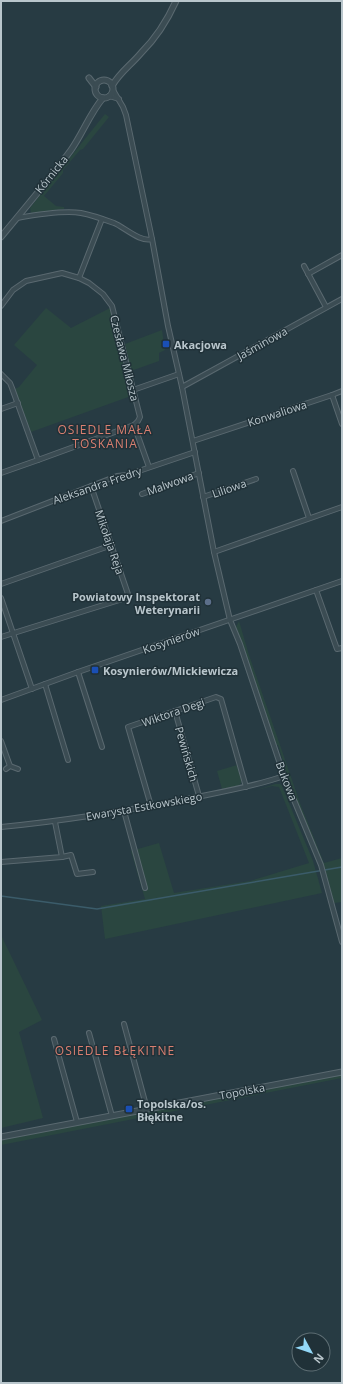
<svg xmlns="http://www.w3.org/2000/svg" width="343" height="1384" font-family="'Open Sans',sans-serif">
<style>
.green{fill:#2a4640}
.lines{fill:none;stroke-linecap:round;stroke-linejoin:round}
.stream{stroke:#3b5c6a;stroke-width:1.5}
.minor-casing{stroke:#5a6970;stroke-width:6}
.tertiary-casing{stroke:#5a6970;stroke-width:7}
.minor{stroke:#3b4c53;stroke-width:4}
.tertiary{stroke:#3b4c53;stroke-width:5}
.transit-dot{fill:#1a4fb4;stroke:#203138;stroke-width:1.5}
.service-dot{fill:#5c6f8a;stroke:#203138;stroke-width:1.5}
.labels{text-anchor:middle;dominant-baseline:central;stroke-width:3;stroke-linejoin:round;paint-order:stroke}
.street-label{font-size:11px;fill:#b9c6cc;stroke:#203138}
.poi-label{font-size:11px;font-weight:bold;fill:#b9c6cc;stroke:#203138;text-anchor:start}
.neighbourhood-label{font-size:12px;letter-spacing:1px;fill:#d97f70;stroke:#203138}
</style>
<rect width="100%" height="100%" fill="#273b43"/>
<g class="green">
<path d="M105,114L109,117L83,149L80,150L63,170V173L44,196L56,206L64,207V209L31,213L30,208L42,193L43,194L44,192L43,191Z"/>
<path d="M46,308L71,328L110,308L131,396L31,432L15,389L19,387L37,365L14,345Z"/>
<path d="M162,330L165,350L159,353V361L131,371L125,344Z"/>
<path d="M239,621L249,655L301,806L324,863L342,858V902L334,903L322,863L284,768L285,767L278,745H276L243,646L236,627Z"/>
<path d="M237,765L241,779V783L238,786L222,789L217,771Z"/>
<path d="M275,784H280L282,786L313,861L322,893L105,939L101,906L145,899L131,851L159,843L174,893L250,881L309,863L279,787L272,786L254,791Z"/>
<path d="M1,935L42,1020L19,1032L43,1118L1,1128Z"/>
<path d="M342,1074V1078L1,1145V1140Z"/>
</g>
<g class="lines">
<path class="stream" d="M1,896L97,909L342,867"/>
<defs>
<g id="minor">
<path d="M113,90L123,107L126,115L152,239L168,326L182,387L214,552L230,620L240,644L284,776L321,865L342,942"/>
<path d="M109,96L119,99"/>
<path d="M17,218C34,215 64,210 81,213C92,215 103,219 114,223C124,227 141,243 152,239"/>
<path d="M304,266L326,307"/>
<path d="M308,274L342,255"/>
<path d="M79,278L102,219"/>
<path d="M1,306L13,290L26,281L62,273L79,278L89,283L103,294L112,306L140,417L138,421L134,425L149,467"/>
<path d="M1,374L10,383L12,388L38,460L1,473"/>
<path d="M182,387L342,299"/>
<path d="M133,390L179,374"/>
<path d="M332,395L342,391"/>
<path d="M1,409L18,403"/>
<path d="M193,441L332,395L342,424"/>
<path d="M38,460L134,425"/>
<path d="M293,471L309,518"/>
<path d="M142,494L199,473"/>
<path d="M203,497L256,479"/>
<path d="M1,521L117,476L127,475L195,452"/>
<path d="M214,552L342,507"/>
<path d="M1,584L112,545"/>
<path d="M316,590L337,649L342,648"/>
<path d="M1,598L32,689"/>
<path d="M1,637L129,597L91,486"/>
<path d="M78,672L102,747"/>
<path d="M45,684L68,760"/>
<path d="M1,700L78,672L342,581"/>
<path d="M175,711L199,796"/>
<path d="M1,741L10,766"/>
<path d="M6,769L10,766L18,769"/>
<path d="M151,806L128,727L216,697L221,699L246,787"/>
<path d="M124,811L145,888"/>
<path d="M1,827C64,821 125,811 187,799C220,792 253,787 284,776"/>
<path d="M62,857L71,855L77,874L93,872"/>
<path d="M1,862L62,857L55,822"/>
<path d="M124,1024L147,1109"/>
<path d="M89,1033L112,1116"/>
<path d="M54,1039L77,1122"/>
</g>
<g id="tertiary">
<path d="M89,78L96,87"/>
<circle cx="104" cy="89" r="9"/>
<path d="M112,86C120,72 131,65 141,53C156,38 167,21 176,1"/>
<path d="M1,237C24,209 49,180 71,150C83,133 90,113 103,98"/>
<path d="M1,1137L342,1072"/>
</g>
</defs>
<use href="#minor" class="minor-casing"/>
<use href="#tertiary" class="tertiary-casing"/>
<use href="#minor" class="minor"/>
<use href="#tertiary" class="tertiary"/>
</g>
<g class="transit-dot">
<rect x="162" y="340" width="8" height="8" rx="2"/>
<rect x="91" y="666" width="8" height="8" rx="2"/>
<rect x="125" y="1105" width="8" height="8" rx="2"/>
</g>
<circle class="service-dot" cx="208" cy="602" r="4"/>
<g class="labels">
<g class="street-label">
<text transform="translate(51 174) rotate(-51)">Kórnicka</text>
<text transform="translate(262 343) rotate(-29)">Jaśminowa</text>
<text transform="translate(125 358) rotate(76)">Czesława Miłosza</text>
<text transform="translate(277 413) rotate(-18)">Konwaliowa</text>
<text transform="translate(170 483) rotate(-20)">Malwowa</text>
<text transform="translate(97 485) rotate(-19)">Aleksandra Fredry</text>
<text transform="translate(229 488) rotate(-19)">Liliowa</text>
<text transform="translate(110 542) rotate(71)">Mikołaja Reja</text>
<text transform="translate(171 640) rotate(-19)">Kosynierów</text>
<text transform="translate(173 712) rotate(-19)">Wiktora Degi</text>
<text transform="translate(187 754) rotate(74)">Pewińskich</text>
<text transform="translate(287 781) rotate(69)">Bukowa</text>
<text transform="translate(144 806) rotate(-10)">Ewarysta Estkowskiego</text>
<text transform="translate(242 1091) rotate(-11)">Topolska</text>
</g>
<g class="poi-label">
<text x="174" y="344">Akacjowa</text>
<text x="200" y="596" text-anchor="end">Powiatowy Inspektorat<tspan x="200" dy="13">Weterynarii</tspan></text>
<text x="103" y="670">Kosynierów/Mickiewicza</text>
<text x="137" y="1103">Topolska/os.<tspan x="137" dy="13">Błękitne</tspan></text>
</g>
<g class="neighbourhood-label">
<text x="105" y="429">OSIEDLE MAŁA<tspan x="105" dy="14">TOSKANIA</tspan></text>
<text x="115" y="1050">OSIEDLE BŁĘKITNE</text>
</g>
</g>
<rect width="343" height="1384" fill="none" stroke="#b9c6cc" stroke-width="4"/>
<g transform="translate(311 1352) rotate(130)"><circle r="19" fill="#203138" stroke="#5d6d73"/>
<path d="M0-3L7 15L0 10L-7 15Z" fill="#92d8f8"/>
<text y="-6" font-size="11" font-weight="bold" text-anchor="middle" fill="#b9c6cc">N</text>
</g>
</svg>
